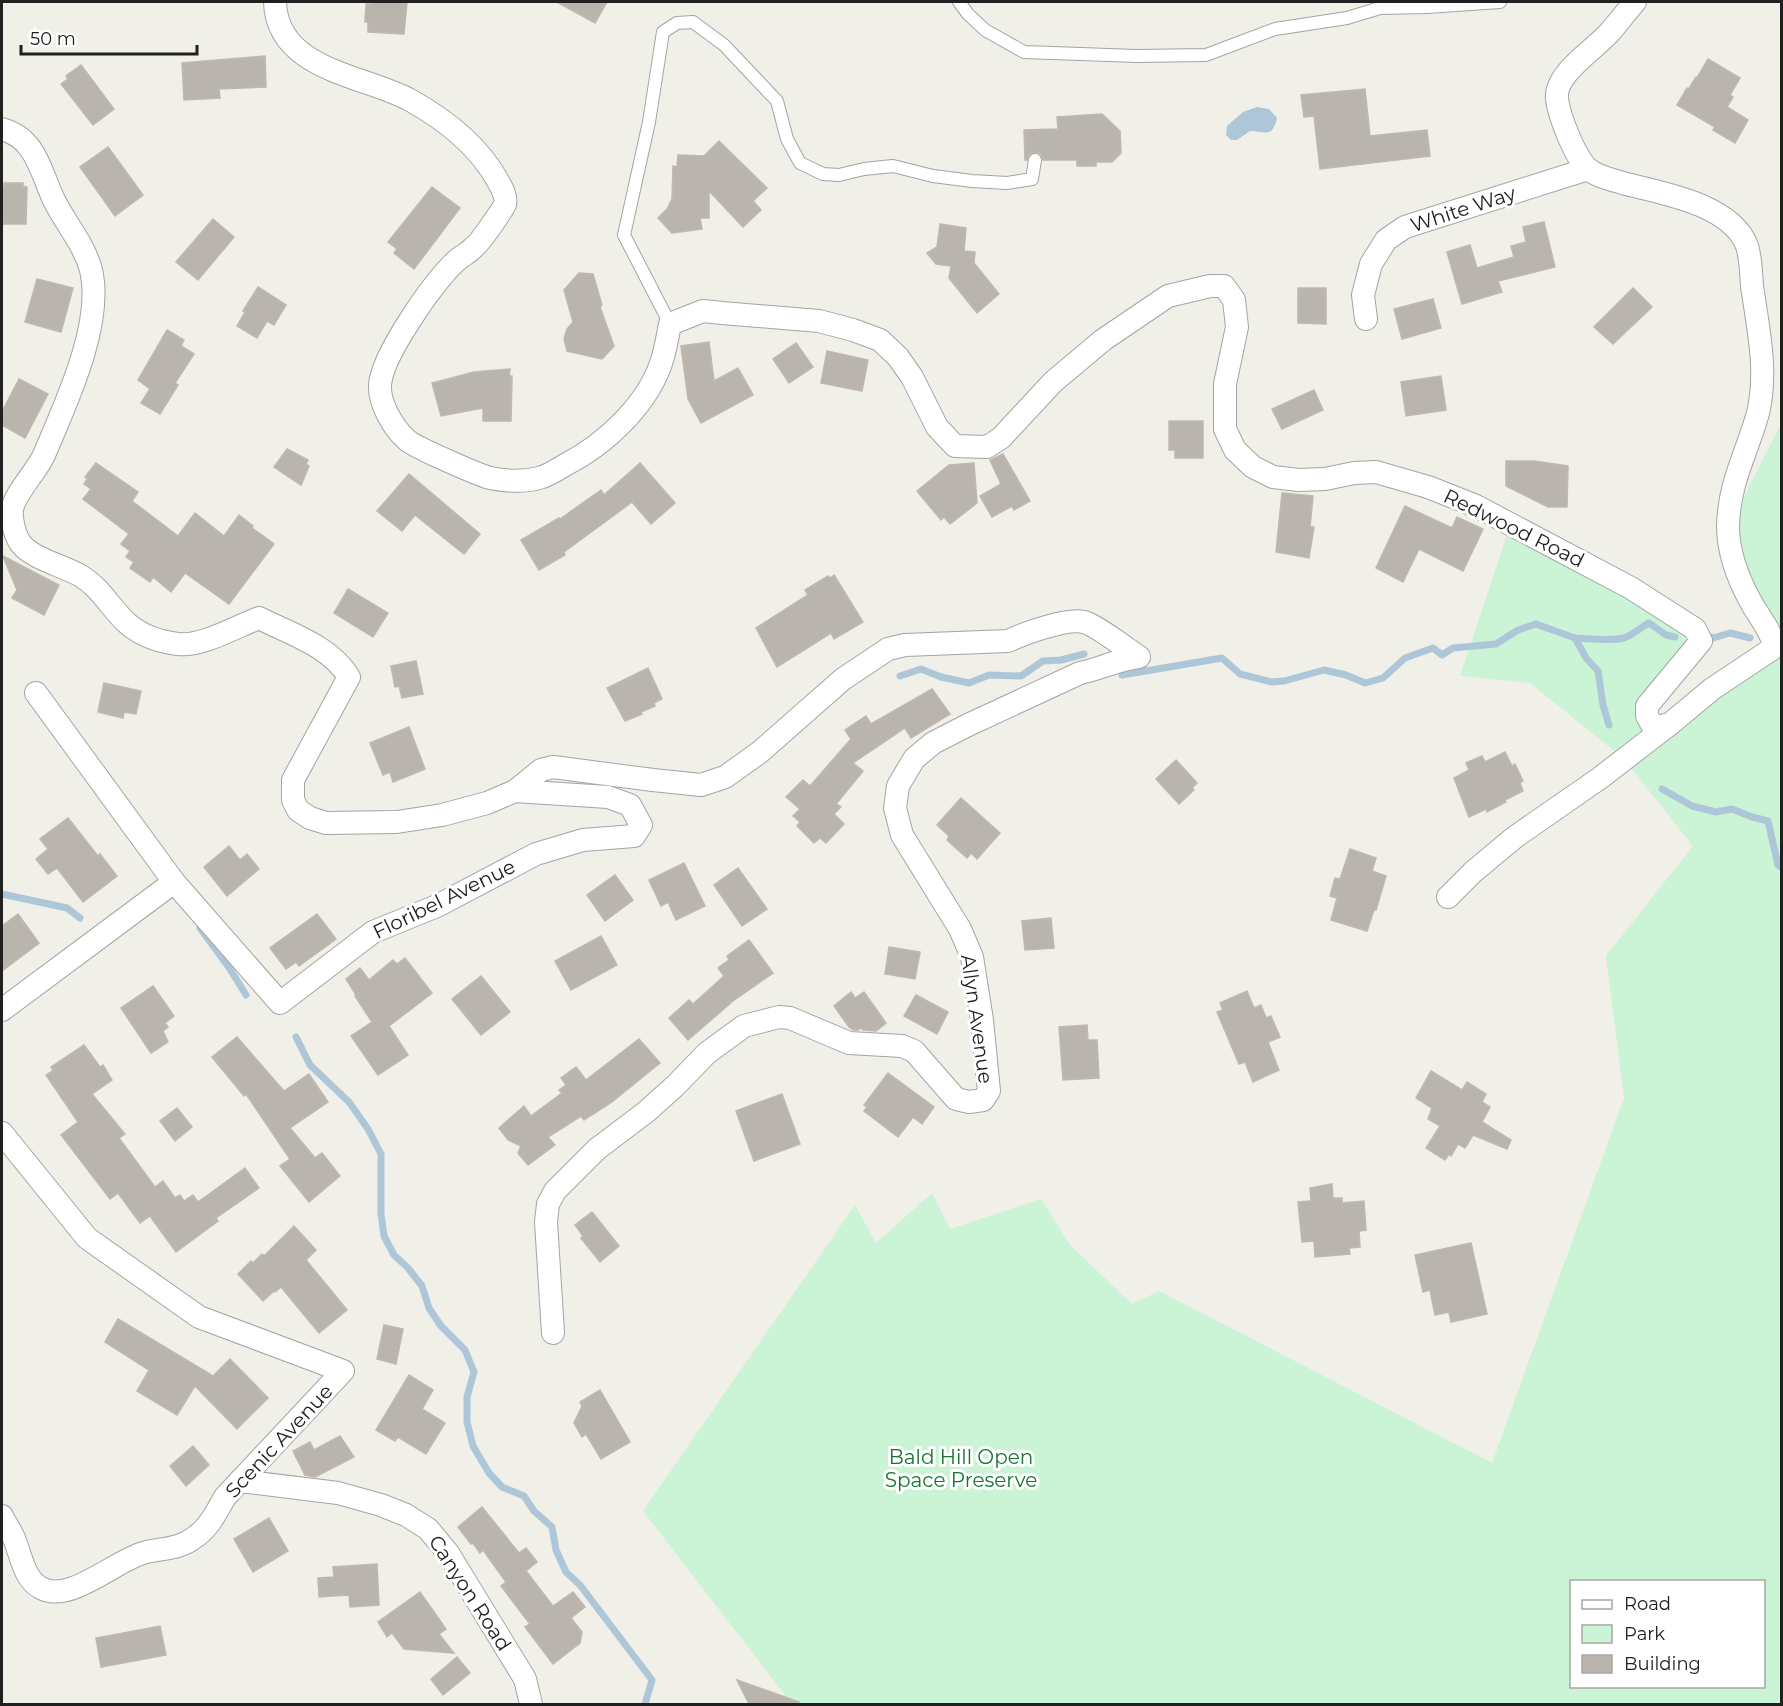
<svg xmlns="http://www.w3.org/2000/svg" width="1783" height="1706" font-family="Montserrat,sans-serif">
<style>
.park{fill:#caf4d5;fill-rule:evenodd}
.water{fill:#adc7d9}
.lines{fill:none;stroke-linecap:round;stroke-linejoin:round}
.stream{stroke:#adc7d9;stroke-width:7}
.building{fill:#b9b5ae;stroke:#c0b8ac;stroke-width:1.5}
.service-casing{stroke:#a4a4a4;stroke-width:14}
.minor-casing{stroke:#a4a4a4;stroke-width:24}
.service{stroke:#fff;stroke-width:12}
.minor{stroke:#fff;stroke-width:22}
.labels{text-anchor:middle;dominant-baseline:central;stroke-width:6;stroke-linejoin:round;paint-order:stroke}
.street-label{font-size:20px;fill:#202020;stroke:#fff}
.park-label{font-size:20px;fill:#177530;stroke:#fff}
</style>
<rect width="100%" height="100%" fill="#f0efe8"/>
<path class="park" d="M1781,424V1704H792L643,1511L855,1205L876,1243L932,1193L950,1229L1041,1199L1070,1245L1132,1304L1159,1291L1492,1463L1624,1098L1606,956L1693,846L1624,759L1530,683L1460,676L1511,523L1695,629L1647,706L1652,725L1772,651L1728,528ZM1572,1582H1764V1686H1572Z"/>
<path class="water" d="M1257,107L1269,109L1277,118C1272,139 1266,131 1250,131L1237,140H1231L1226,135L1227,126L1243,112Z"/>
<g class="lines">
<g class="stream">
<path d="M1704,634L1713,638L1730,633L1750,638"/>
<path d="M1575,638C1589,639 1610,641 1624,638C1633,635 1641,627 1649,623L1666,635L1675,637"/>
<path d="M1122,675L1222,658L1240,674L1272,682L1284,681L1324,670L1346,675L1365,683L1383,678L1405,658L1433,648L1442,655L1453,648L1496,644L1518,630L1536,624L1575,638L1586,658L1598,671L1603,705L1609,725"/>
<path d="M900,676L921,669L941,677L969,683L989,675L1021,676L1043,661L1061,660L1084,654"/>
<path d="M1662,789L1692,806L1716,812L1732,809L1752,817L1768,821L1778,865L1782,868"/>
<path d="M2,894L67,908L80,918"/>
<path d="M200,928L230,969L246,995"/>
<path d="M296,1037L310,1065L349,1102L368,1129L381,1154V1214L384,1236L394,1255L408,1268L422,1286L429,1308L441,1326L465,1350L474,1372L467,1397V1422L473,1446L489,1473L502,1487L524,1496L534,1511L552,1527L556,1550L566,1572L580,1585L652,1680L645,1704"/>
</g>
</g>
<g class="building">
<path d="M372,2H407L404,34L368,32V22H365L366,4H372Z"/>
<path d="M557,2H607L595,23Z"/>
<path d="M265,56L266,87L219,89L220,98L184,100L182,63Z"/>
<path d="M1708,59L1740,78L1730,95L1733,97L1727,107L1748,120L1735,143L1713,130L1715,127L1677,105L1687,88L1688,90L1696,77L1697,78Z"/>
<path d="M81,65L114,109L93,125L61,84L68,79L66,76Z"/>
<path d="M1365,89L1370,136L1427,130L1430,156L1320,169L1314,116L1304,117L1301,95Z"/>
<path d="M1102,114L1120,131L1121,153L1112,162H1096V166H1077V160H1043L1041,154L1036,152L1029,154L1027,160H1025L1024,130L1058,129L1057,117Z"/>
<path d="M719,141L767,188L753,201L761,210L743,227L709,191V218H700L702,229L672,233L658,218L667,209L672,199L673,166L677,167L678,155L704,156Z"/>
<path d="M108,147L143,195L115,216L80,167Z"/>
<path d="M4,183H23V186L27,187L26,224H2V187H4Z"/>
<path d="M432,187L460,208L414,269L394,253L397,249L388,242Z"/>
<path d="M213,219L234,237L198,280L176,262Z"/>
<path d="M1544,222L1555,267L1498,281L1502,292L1462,304L1447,252L1470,245L1477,268L1514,257L1511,246L1526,242L1523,227Z"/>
<path d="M940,224L966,228L964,251L975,252L974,263L999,294L977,313L949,278L951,266L936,264L927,253L937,247Z"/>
<path d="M579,273L593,274L602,305L600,307L614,346L602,359L567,351L564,339L567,329L573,322L564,290Z"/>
<path d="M37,279L73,288L61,332L25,322Z"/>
<path d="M258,287L286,305L274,325L267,321L257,338L237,326L245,312L243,311Z"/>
<path d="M1298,288H1326V324L1298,323Z"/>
<path d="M1633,288L1652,307L1613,344L1594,327Z"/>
<path d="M1433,299L1441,328L1402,339L1394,309Z"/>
<path d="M167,330L184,340L181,346L194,354L175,383L178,385L160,414L141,403L150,389L138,380Z"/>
<path d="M709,342L714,381L738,368L753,395L701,423L688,399L681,346Z"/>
<path d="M796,343L813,367L789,383L773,359Z"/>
<path d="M827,351L868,360L862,391L821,383Z"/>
<path d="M510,369L509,376H512L511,421H483V408L441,416L432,383L474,372Z"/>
<path d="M1441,376L1446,410L1406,416L1401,382Z"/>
<path d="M19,379L48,394L25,438L2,425V412Z"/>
<path d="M1314,390L1323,410L1282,429L1272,409Z"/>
<path d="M1169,421H1203V458H1175V450H1169Z"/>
<path d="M287,449L308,460L306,464L309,466L301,485L274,467Z"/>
<path d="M1003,454L1030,501L1014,510L1012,506L992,517L980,496L1001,484L990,460Z"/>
<path d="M1506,461H1534L1568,466L1567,507H1548L1506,486Z"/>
<path d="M96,463L138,492L132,501L178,536L195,513L224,536L239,515L253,526L252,528L274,544L229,604L185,573L171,592L153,577L150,582L130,568L134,562L126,557L130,551L121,544L129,534L83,499L91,489L84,484L87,479L85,477Z"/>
<path d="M640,463L675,503L651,524L632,502L564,552L565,555L539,570L521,540L559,518L560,519L601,490L604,495Z"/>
<path d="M974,463L977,503L950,524L944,517L941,520L917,491L949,465Z"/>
<path d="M409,474L480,534L464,554L415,515L402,531L377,511Z"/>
<path d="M1282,493L1313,496L1310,527H1314L1309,558L1276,552Z"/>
<path d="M1405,506L1452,528L1457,517L1483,529L1463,571L1419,549L1403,582L1376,568Z"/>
<path d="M3,556L59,585L44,615L12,598L17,590Z"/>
<path d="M834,575L863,622L834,639L831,633L777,667L756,628L808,595L805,590L828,576L830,578Z"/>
<path d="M348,589L388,613L373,637L334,613Z"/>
<path d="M416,661L423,694L402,698L399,686L395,687L391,666Z"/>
<path d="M648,668L662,699L654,703L655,706L641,712L642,714L625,721L607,688Z"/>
<path d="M104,683L141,691L136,714L124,712L123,718L98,712Z"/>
<path d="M932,689L950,714L911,738L905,728L853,763L863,771L836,804L841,807L834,814L844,824L826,843L820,838L814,843L797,826L800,822L793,816L800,809L786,797L803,780L810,786L851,739L845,730L866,716L871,724Z"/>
<path d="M409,727L425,769L393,782L390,772L383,775L370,743Z"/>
<path d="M1505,752L1512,766L1515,764L1523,781L1520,783L1523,791L1505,800L1506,802L1487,812L1486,809L1469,817L1454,778L1469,770L1466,763L1482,756L1485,762Z"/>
<path d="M1176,760L1197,783L1192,788L1194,790L1179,804L1156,779Z"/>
<path d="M961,798L1000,833L977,859L971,853L967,858L947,840L949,836L937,825Z"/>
<path d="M68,818L98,856L100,854L117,876L83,902L57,868L48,874L36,859L48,849L40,839Z"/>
<path d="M229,846L240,860L247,854L259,869L227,896L204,867Z"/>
<path d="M1350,849L1376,858L1372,871L1386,876L1376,910H1374L1367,931L1331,920L1337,898L1330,896L1335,878L1340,879Z"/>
<path d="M684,863L705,906L676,920L668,902L661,906L649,880Z"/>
<path d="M738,868L767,909L742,926L714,885Z"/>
<path d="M615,875L633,900L605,921L587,895Z"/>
<path d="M18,914L39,943L2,971V926Z"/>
<path d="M317,914L336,939L299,966L296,962L286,969L270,948Z"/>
<path d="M1051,918L1054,948L1025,950L1022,921Z"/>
<path d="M601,936L617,965L571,990L555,961Z"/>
<path d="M749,940L773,973L733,1001L688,1040L669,1018L689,1000L693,1004L724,976L718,968L729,960L727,956Z"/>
<path d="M889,947L920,952L915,979L885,974Z"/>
<path d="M405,958L432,993L389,1026L408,1055L378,1075L351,1036L372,1022L355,996L356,995L346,979L360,968L369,980L393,960L397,964Z"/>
<path d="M481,976L510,1012L481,1035L452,999Z"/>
<path d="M153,986L174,1016L165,1023L168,1027L163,1031L168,1042L151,1053L121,1008Z"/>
<path d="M1247,991L1254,1008L1261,1005L1266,1018L1271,1016L1280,1037L1268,1042L1279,1070L1253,1082L1245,1062L1239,1064L1217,1012L1223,1010L1220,1003Z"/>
<path d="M851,992L855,998L864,992L886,1023L876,1031L863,1030L861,1028L858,1030H853L849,1027L834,1006Z"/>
<path d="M916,995L948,1012L937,1034L904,1016Z"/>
<path d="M1087,1025L1088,1040H1097L1099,1078L1063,1080L1059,1027Z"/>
<path d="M237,1037L284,1091L309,1074L328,1102L290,1128L315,1158L322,1153L340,1176L309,1202L280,1166L290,1159L246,1094L244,1096L212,1057Z"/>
<path d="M639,1039L660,1063L612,1102L584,1120L581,1116L548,1137L555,1145L528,1165L518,1153L521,1146L508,1140L499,1128L524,1106L531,1116L562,1093L559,1090L566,1085L561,1078L576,1067L586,1080Z"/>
<path d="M84,1045L100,1067L103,1065L112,1080L92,1094L125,1134L119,1138L155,1187L163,1181L175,1198L180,1195L184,1201L193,1195L198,1202L245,1168L259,1188L216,1218L218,1221L176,1252L150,1216L140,1223L118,1193L110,1199L61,1135L78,1122L46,1075L53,1071L51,1067Z"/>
<path d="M1431,1071L1462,1090L1467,1082L1486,1094L1482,1102L1490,1107L1482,1122L1511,1140L1507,1149L1473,1135L1465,1148L1458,1144L1451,1156L1449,1154L1445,1160L1426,1148L1440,1126L1428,1119L1432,1108L1416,1098Z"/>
<path d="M888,1073L934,1107L922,1124L913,1117L898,1137L864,1111L867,1107L864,1105Z"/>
<path d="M782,1094L800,1144L754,1161L736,1111Z"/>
<path d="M177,1108L192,1127L175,1141L160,1121Z"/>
<path d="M1332,1184L1333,1198H1342V1203L1364,1201L1366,1230L1359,1231L1360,1247L1349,1248L1350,1254L1315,1257L1314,1241L1302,1242L1298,1202L1311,1201L1310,1188Z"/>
<path d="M592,1212L619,1246L600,1262L581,1238L583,1236L575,1225Z"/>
<path d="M294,1226L316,1250L306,1260L347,1310L319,1333L281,1287L275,1292L274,1291L263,1301L238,1274L251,1261L253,1263L262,1254L264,1256Z"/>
<path d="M1471,1243L1487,1314L1451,1322L1449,1312L1435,1315L1430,1290L1423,1292L1415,1255Z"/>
<path d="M118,1319L213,1376L230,1359L268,1398L237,1429L195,1386L177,1415L137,1391L149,1370L105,1342Z"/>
<path d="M384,1325L403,1329L396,1364L377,1359Z"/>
<path d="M409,1375L433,1390L422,1409L445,1423L426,1454L398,1437L395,1441L376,1430Z"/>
<path d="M600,1390L630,1442L601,1459L586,1434L582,1437L574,1423L582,1406L580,1402Z"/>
<path d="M340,1436L354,1457L315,1477L305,1475L293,1451L310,1442L314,1450Z"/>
<path d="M193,1446L209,1465L186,1486L170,1466Z"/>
<path d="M482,1507L519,1553L526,1548L537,1562L526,1571L553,1606L573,1592L585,1607L571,1618L582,1632L580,1643L553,1664L525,1627L530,1624L501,1586L506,1582L483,1550L480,1553L473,1543L471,1544L458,1527Z"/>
<path d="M269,1518L288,1551L253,1572L234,1539Z"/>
<path d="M377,1564L379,1605L350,1607L349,1595L319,1597L318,1578L334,1577L333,1567Z"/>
<path d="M420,1592L446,1629L439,1634L454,1653L404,1649L392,1633L387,1637L378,1622Z"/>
<path d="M160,1626L166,1655L101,1667L96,1638Z"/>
<path d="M457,1657L470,1673L443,1695L431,1679Z"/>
<path d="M737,1680L799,1702L798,1704H749Z"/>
</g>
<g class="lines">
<defs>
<g id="service">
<path d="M959,2L968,14L985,30L1024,52L1137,56L1206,55L1275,29L1347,18L1380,8L1427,7L1500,2"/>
<path d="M670,324L624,235L649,122L663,32L677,23L693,22L724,45L777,101L787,139L800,163L823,174L839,175L864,169L893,166L933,176L972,181L1007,183L1032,179L1035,160"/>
</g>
<g id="minor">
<path d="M275,2C277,70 363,75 410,100C446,120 478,145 498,181C501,187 507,196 505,204C504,208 479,244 474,247C469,253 461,256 455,262C433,283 382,355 380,385C379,403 393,428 407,440C414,447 479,475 490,478C505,481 524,482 539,478C547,476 557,470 565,465C606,444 650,403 663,357C666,346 668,335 670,324L703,311L722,313L819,321L853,330L880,340L898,357L912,377L937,427L955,446L987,447L1001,438L1053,382L1103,340L1168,296L1210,286H1224L1234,300L1237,327L1225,384V429L1235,450L1253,467L1273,477L1299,480L1325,479L1354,473L1376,472L1428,487L1476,506L1631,588L1695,629L1701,641L1647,706V716L1652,725L1658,727L1670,724L1712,689L1775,647C1771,631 1760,618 1752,604C1739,581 1728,552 1728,526C1729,482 1747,453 1758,413C1768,371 1758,328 1752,286C1751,274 1751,258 1747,246C1732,205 1663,193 1626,184C1614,180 1597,177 1588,169C1575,157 1559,116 1557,99C1554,74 1594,50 1609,33C1618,23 1626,12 1635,2"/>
<path d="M2,129C35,138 40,169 53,198C64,222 84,243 91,270C104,324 65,405 44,455C37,471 14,494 12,510C11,520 15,536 21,544C33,559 64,566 81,576C101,588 111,609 128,624C142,636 161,642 178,644C202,647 237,626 259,618C291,634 330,646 349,677L293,780V800L298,810L310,818L326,823L397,822L442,815L487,803L515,791L541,770L553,767L653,780L701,785L725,777L760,752L843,679L888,649L905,645L1008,641C1025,633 1067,618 1084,622C1096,625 1127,649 1139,657C1119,659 1100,669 1080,673L968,725L933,743L914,759L898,786L895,808L902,835L960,929L972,957L982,1020L989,1091L983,1100L969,1102L956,1099L914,1051L902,1046L849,1043L790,1018L779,1017L744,1026L707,1053L675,1086L646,1112L597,1149L555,1191L548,1204L546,1222L553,1333"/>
<path d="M1366,319L1363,295L1371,264L1386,240L1405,227L1588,169"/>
<path d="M36,693L174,882L280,1003L373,932L437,906L536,854L583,840L634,836L641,825L630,805L608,797L515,791"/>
<path d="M1448,897L1473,872L1515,837L1600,778L1670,724"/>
<path d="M2,1010L174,882"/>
<path d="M2,1133L87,1238L199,1317L343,1371L225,1497C217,1511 209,1528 195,1537C179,1550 161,1548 143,1553C115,1561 69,1604 41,1588C23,1579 21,1553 13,1536C10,1529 5,1523 2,1516"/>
<path d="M240,1481L338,1493L381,1505L406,1515L428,1529L448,1553L525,1679L531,1704"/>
</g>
</defs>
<use href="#service" class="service-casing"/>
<use href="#minor" class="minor-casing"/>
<use href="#service" class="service"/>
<use href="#minor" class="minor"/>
</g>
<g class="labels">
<g class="street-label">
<text transform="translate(1463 209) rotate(-18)">White Way</text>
<text transform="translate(1514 528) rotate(26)">Redwood Road</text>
<text transform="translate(444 899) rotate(-26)">Floribel Avenue</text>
<text transform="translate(977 1019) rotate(82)">Allyn Avenue</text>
<text transform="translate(279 1441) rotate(-47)">Scenic Avenue</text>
<text transform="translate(470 1593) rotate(57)">Canyon Road</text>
</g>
<g class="park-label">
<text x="961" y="1457">Bald Hill Open<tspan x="961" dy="23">Space Preserve</tspan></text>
</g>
</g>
<rect width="1783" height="1706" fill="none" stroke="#202020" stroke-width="6"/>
<rect x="1570" y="1580" width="195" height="108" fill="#ffffff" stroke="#a6a6a6" stroke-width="1.5"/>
<rect x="1582" y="1600" width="30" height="9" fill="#ffffff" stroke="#a6a6a6" stroke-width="1.5"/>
<text x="1624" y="1610" font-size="18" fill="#202020">Road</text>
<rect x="1582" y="1625" width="30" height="18" fill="#caf4d5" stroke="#a6a6a6" stroke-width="1.5"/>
<text x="1624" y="1640" font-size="18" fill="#202020">Park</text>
<rect x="1582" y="1655" width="30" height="18" fill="#b9b5ae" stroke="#a6a6a6" stroke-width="1.5"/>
<text x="1624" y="1670" font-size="18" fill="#202020">Building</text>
<path d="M21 45v9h176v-9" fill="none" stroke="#202020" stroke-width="3"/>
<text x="30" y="45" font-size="18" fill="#202020" stroke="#ffffff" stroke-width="4.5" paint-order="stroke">50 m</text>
</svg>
